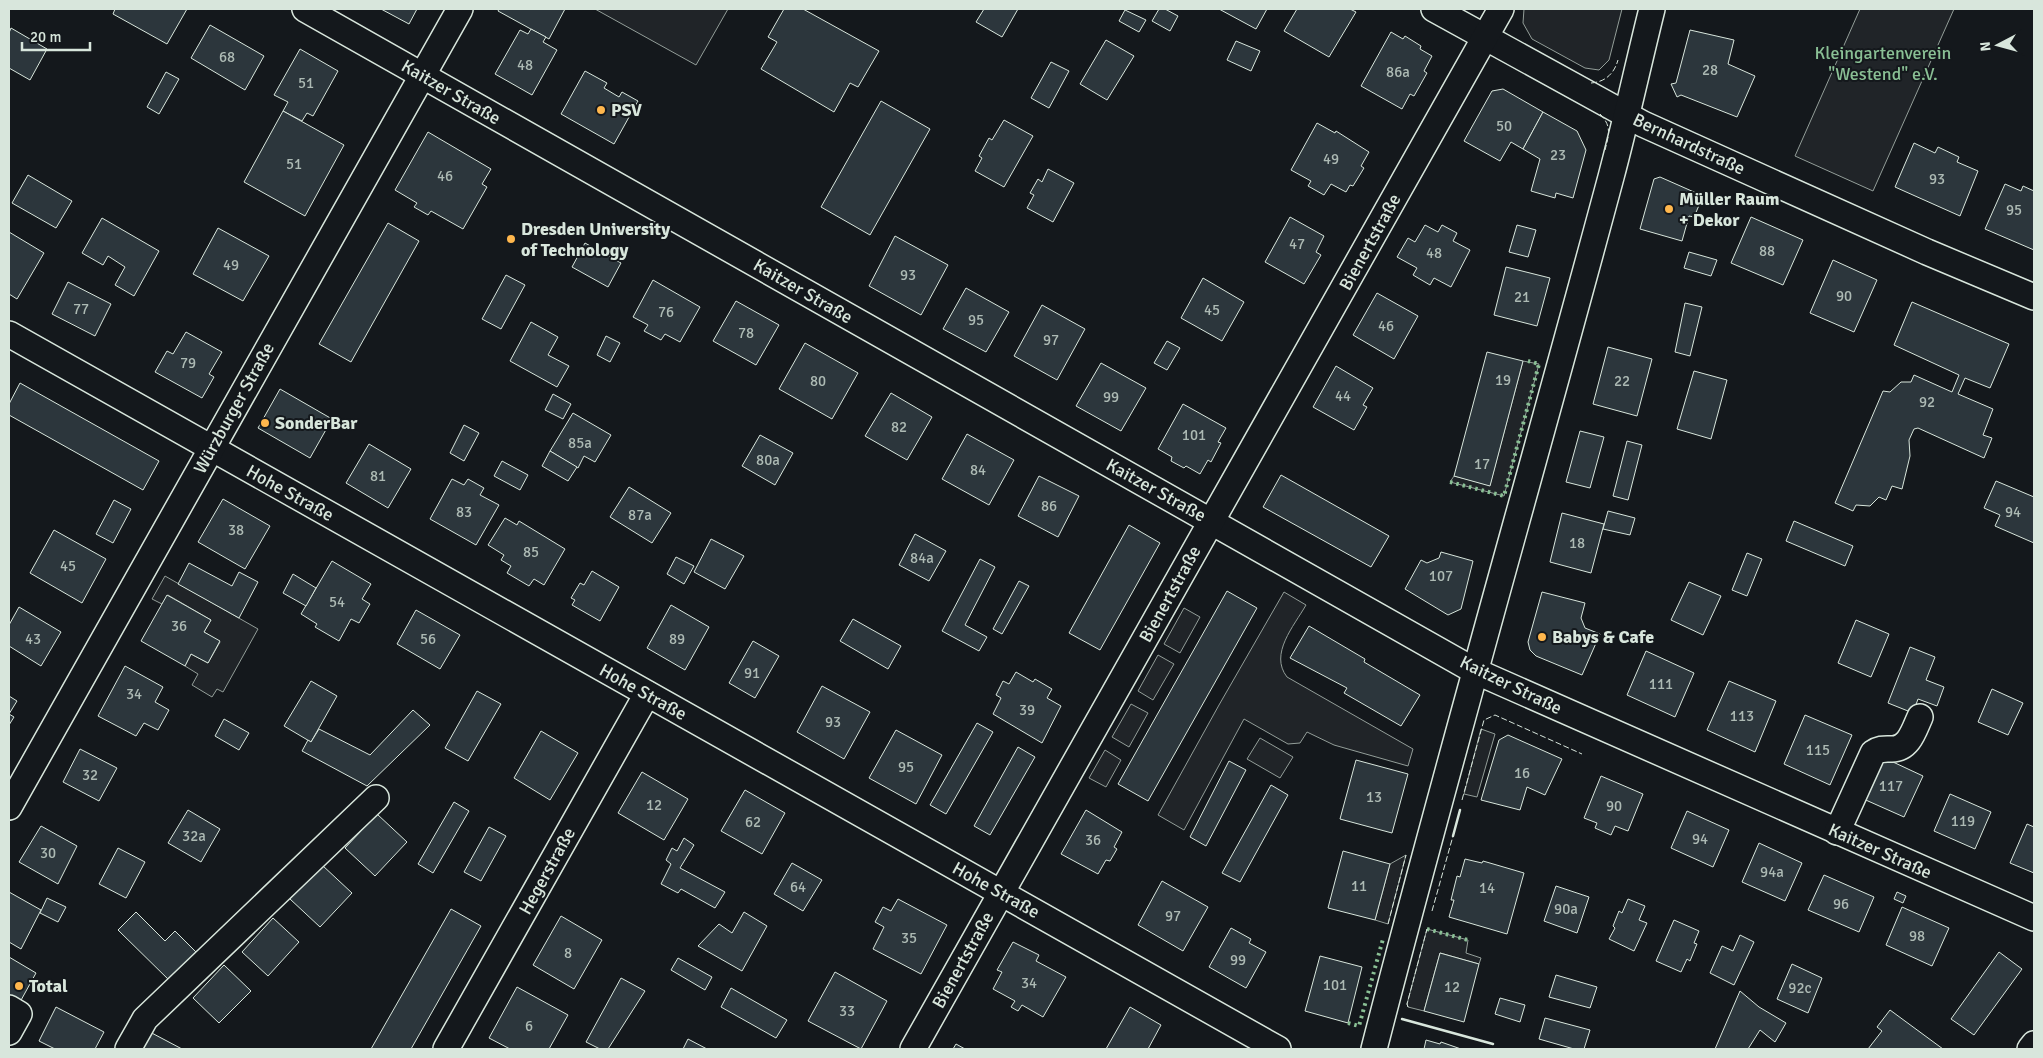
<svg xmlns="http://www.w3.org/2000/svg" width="2043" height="1058" font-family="Signika,sans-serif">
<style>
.green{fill:#202428;stroke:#939e99}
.building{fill:#2c363c;stroke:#d8e6dc}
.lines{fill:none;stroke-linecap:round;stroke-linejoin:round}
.minor-casing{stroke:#d8e6dc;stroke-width:28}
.minor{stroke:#14181c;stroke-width:25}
.hedge{stroke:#8ac095;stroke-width:4;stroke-dasharray:2.5 4;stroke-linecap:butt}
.fence{stroke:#d8e6dc;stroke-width:1;stroke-dasharray:6 2.5;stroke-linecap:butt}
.wall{stroke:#d8e6dc;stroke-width:2.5}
.poi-dot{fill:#ffb74d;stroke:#14181c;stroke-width:2}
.labels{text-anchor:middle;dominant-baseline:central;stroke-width:4;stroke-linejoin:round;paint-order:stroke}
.number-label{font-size:15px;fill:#adbab4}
.park-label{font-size:18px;fill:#8ac095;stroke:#14181c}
.street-label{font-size:18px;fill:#d8e6dc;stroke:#14181c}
.poi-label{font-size:18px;font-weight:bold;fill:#d8e6dc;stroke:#14181c;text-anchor:start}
</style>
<rect width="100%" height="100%" fill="#14181c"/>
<g class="green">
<path d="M595,9H728L696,65Z"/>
<path d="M1524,9H1622L1609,60L1599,70L1585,68L1532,39L1523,23Z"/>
<path d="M1860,9H1954L1873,191L1795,156Z"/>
<path d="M1523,361L1539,364L1504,496L1450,482L1454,476L1490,485Z"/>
<path d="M165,576L258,629L223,692L217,689L212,697L192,685L198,674L185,666L191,654L208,663L220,642L204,632L211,620L168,595L162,604L152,599Z"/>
<path d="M1284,592L1306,605C1294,626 1269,654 1287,677L1413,749L1408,766L1334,745L1307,732L1300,743L1288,744L1244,719L1184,830L1158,815L1219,705Z"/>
<path d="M1184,608L1200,617L1180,653L1164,644Z"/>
<path d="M1158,655L1174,664L1153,700L1138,691Z"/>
<path d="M1131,704L1148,713L1129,747L1112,737Z"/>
<path d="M1481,729L1495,734L1477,797L1464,794Z"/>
<path d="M1260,738L1293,757L1280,778L1247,759Z"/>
<path d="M1105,750L1121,760L1106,787L1089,778Z"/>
<path d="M1406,855L1388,924L1375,920L1390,864Z"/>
<path d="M1427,929L1468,940L1466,953L1481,958L1479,964L1440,953L1424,1011L1408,1007L1407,1004Z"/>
</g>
<g class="building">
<path d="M115,9H187L167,44L113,14Z"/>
<path d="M381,9H417L409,24Z"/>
<path d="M499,9H565L549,39L498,11Z"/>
<path d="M784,9H803L879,51L858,87L850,83L834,112L761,69L777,42L768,37Z"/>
<path d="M984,9H1018L1002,37L976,22Z"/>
<path d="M1159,9H1165L1178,16L1170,31L1152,21Z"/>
<path d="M1219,9H1267L1256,29Z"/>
<path d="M1297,9H1350L1356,12L1329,57L1284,31Z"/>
<path d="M1125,10L1146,20L1139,32L1119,21Z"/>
<path d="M210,25L264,56L245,90L191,58Z"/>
<path d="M11,28L47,49L30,80L9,68V33Z"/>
<path d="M531,29L546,37L543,42L557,50L532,95L495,74L520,30L528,34Z"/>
<path d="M1690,30L1734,40L1728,64L1755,76L1737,117L1681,95L1677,97L1671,84L1676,83Z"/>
<path d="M1391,32L1403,39L1405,36L1421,46L1420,49L1432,56L1424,71L1427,73L1414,96L1410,94L1402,109L1361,86Z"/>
<path d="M1106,40L1134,56L1107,100L1080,84Z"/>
<path d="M1236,41L1260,51L1251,71L1227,60Z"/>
<path d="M300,49L338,71L313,116L307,113L302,121L283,111L288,102L274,95Z"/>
<path d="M1051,62L1069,71L1049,108L1031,98Z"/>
<path d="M585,71L607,83L604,88L619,97L622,92L638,101L614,144L561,114Z"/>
<path d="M166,72L179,79L159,114L147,107Z"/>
<path d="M1503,89L1543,112L1523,149L1511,142L1500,161L1464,141L1492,91Z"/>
<path d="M881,101L930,129L870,235L821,207Z"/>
<path d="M283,111L344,145L305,216L244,182Z"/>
<path d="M1543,112L1577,131L1586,150L1573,198L1556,193L1555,198L1531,191L1540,159L1523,149Z"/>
<path d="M1004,120L1033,136L1004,187L975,171L982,158L979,156L989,138L992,140Z"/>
<path d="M1317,123L1335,133L1336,131L1369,152L1361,166L1364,168L1353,186L1350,185L1346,192L1331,184L1324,195L1308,186L1311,181L1291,170Z"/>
<path d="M428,132L491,169L482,184L487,187L463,229L431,211L428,215L414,207L417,203L395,190Z"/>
<path d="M1914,143L1935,153L1938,147L1959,157L1957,162L1978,171L1960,216L1895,187Z"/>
<path d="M1048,169L1074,183L1053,222L1027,208L1034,195L1030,193L1038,179L1042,182Z"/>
<path d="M28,175L72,201L56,228L12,203Z"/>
<path d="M1660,177L1703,196L1694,217L1689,216L1682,241L1640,229L1654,179Z"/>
<path d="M2005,184L2021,191L2023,186L2034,191V250L1985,229Z"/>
<path d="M1290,217L1324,236L1316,252L1321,255L1304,284L1265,262Z"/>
<path d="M1751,217L1803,240L1783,285L1731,263Z"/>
<path d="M102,218L159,251L134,296L115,285L125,267L108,256L103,265L82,253Z"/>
<path d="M388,223L419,241L351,362L319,344Z"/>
<path d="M1425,225L1438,232L1442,225L1457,233L1453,241L1470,250L1451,287L1434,278L1430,285L1413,275L1417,268L1397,257L1408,238L1415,242Z"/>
<path d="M1517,225L1536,230L1528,257L1509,252Z"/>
<path d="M218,228L269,256L243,301L193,274Z"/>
<path d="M9,232L44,253L17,299L9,294Z"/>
<path d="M895,236L948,265L921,315L869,286Z"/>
<path d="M585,243L621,263L608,287L572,267Z"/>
<path d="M1689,252L1717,260L1711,276L1684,268Z"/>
<path d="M1833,260L1877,280L1854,332L1810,313Z"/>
<path d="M1506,267L1550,278L1537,326L1494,315Z"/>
<path d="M506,275L525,285L501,329L482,319Z"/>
<path d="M1203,278L1244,302L1222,341L1181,318Z"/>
<path d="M653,280L700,307L680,342L665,334L661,340L644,331L648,325L633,317Z"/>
<path d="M68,282L111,304L95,336L52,314Z"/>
<path d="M966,288L1009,312L986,352L943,329Z"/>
<path d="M1377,293L1418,316L1394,359L1353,335Z"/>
<path d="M736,301L779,325L756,365L713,341Z"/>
<path d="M1912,302L2009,344L1990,388L1965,378L1958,394L1993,409L1983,435L1992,438L1984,458L1918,428L1914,429L1909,440L1910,456L1902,489L1892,486L1886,500L1879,497L1870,506L1856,505L1853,511L1835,503L1883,391L1890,392L1901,382H1911L1914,375L1952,392L1959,375L1894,345Z"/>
<path d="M1685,303L1702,307L1690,356L1675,352Z"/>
<path d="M1042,305L1085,329L1057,380L1014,356Z"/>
<path d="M531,322L558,337L548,355L569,366L557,387L510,361Z"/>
<path d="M186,332L222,352L209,374L214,377L202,398L155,372L167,351L173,354Z"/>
<path d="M606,336L620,343L610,362L597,355Z"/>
<path d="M1167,341L1180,348L1167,370L1154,363Z"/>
<path d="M805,343L858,373L832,419L779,389Z"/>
<path d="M1608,347L1652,359L1637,416L1593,404Z"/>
<path d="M1487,352L1523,361L1490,486L1454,476Z"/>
<path d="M1101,363L1146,388L1121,431L1076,406Z"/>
<path d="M1336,366L1373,388L1363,405L1367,407L1354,430L1313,407Z"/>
<path d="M1694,371L1727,380L1711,439L1677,429Z"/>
<path d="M20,383L159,461L143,490L9,415V404Z"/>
<path d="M280,389L332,419L310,458L258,428Z"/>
<path d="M891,393L932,417L907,460L865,436Z"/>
<path d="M553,394L571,404L563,419L545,410Z"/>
<path d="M1183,404L1226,428L1218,442L1221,443L1211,462L1208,460L1200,474L1186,466L1184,468L1171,461L1172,457L1158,449Z"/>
<path d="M573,413L611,435L595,462L584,456L578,468L550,451Z"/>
<path d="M464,425L479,433L464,461L450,453Z"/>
<path d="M1580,431L1604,437L1590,488L1566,482Z"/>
<path d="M967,434L1014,460L989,505L942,479Z"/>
<path d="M760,435L793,453L775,485L742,466Z"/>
<path d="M1627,441L1642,445L1628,500L1613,496Z"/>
<path d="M369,444L411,469L388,508L346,483Z"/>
<path d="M550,451L577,467L568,481L542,466Z"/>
<path d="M502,461L528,475L520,490L494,476Z"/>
<path d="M1281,475L1389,536L1371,567L1263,507Z"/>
<path d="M1039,476L1079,496L1058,537L1018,516Z"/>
<path d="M452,479L464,485L468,479L484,488L480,495L499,505L476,545L430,519Z"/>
<path d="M1996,481L2034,497V543L1995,526L2000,515L1984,508Z"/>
<path d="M629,487L671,513L652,543L610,517Z"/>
<path d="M223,499L270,526L245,569L198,542Z"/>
<path d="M114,500L131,509L113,543L96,534Z"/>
<path d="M1608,511L1635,518L1630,535L1603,529Z"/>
<path d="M1562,513L1604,524L1591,573L1550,562Z"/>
<path d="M505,518L517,525L519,521L565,549L544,585L534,579L529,586L507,573L511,566L501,560L504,555L488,545Z"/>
<path d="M1794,521L1853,546L1845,566L1786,541Z"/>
<path d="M1129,525L1160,543L1100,650L1069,633Z"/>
<path d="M54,530L106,559L82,603L30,573Z"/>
<path d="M915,534L946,551L929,581L899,565Z"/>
<path d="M711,539L744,556L725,589L694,572Z"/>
<path d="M1441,552L1473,561L1461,609L1448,615L1405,589L1421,560L1427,563L1439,558Z"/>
<path d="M1747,553L1762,559L1747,596L1732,590Z"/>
<path d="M676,557L694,566L684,584L667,574Z"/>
<path d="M980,559L995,567L965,625L987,637L979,651L942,631Z"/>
<path d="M332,561L371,584L362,599L370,604L359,623L351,619L339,641L315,627L317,624L301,614Z"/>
<path d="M189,563L232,586L239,572L258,582L239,618L178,584Z"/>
<path d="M592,571L619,587L600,621L572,605L575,600L571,598L580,583L584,585Z"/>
<path d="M293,574L316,588L306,606L283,593Z"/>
<path d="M1019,581L1029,586L1002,634L993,629Z"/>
<path d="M1689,582L1721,596L1703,635L1671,620Z"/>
<path d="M1227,591L1257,608L1148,801L1118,784Z"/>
<path d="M1542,592L1585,603L1581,618L1585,628L1600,634L1582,675L1536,656L1530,650L1528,642Z"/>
<path d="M167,595L211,620L204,632L220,641L208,663L191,654L185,666L141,641Z"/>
<path d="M671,605L709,627L685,670L647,648Z"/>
<path d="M19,607L61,632L41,666L9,646V625Z"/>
<path d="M416,610L460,635L440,669L397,644Z"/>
<path d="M853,619L901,646L888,669L840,641Z"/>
<path d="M1856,620L1889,634L1871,677L1838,663Z"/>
<path d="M1309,626L1365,659L1364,662L1420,695L1401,726L1344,693L1347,688L1290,658Z"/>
<path d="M753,641L779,656L755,698L729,683Z"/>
<path d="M1910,647L1935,657L1926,680L1944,687L1937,706L1918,699L1913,713L1888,703Z"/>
<path d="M1646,651L1694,673L1675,717L1627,695Z"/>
<path d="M125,666L163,687L155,702L169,710L158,730L144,723L136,736L98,716Z"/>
<path d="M1016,672L1033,682L1035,679L1052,689L1047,698L1061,706L1042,743L993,714L1001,698L996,695L1003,681L1009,684Z"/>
<path d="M311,681L337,696L311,742L284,726Z"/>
<path d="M1729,681L1776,701L1755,752L1707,730Z"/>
<path d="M822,686L870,712L844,759L797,732Z"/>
<path d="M1992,689L2023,703L2008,735L1978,722Z"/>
<path d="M477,691L501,704L468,761L445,748Z"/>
<path d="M9,696L17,701L9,714L14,717L9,725Z"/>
<path d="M413,710L430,725L367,786L302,751L308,740L311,742L319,729L370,755Z"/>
<path d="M1805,715L1852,735L1830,785L1784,764Z"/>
<path d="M224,719L249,733L239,750L215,736Z"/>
<path d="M977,723L993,732L946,814L930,805Z"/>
<path d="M896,730L942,755L916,804L869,778Z"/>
<path d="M541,731L578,753L550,800L514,778Z"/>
<path d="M1508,735L1562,759L1545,795L1527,787L1520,810L1481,800L1499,740Z"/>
<path d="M1018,747L1035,757L990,835L974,826Z"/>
<path d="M80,749L117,768L99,801L63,782Z"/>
<path d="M1878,755L1923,776L1904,817L1859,797Z"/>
<path d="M1356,760L1408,774L1392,833L1340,819Z"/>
<path d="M1229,761L1246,770L1206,846L1190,837Z"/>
<path d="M642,772L688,799L664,840L618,813Z"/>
<path d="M1601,776L1643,794L1628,831L1615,826L1611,835L1595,828L1597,823L1584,818Z"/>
<path d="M1271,785L1288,795L1240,882L1222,873Z"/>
<path d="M745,790L785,813L762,854L721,831Z"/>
<path d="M1950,794L1991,812L1975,849L1934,831Z"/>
<path d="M454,802L469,811L433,873L418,864Z"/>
<path d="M188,810L220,829L201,862L168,843Z"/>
<path d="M1086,810L1122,832L1114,847L1117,849L1110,861L1106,860L1098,874L1061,854Z"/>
<path d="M1687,811L1729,830L1713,867L1671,848Z"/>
<path d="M377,814L407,842L375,876L345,848Z"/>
<path d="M2027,824L2034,827V873L2010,863Z"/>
<path d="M41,826L77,846L58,884L19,862Z"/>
<path d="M489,827L506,836L481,881L464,872Z"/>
<path d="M684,838L694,845L680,868L725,892L715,908L681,889L678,893L661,884L671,864L666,860L672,848L677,851Z"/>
<path d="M1759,843L1802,863L1785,901L1742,882Z"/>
<path d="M118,848L145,862L126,898L99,884Z"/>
<path d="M1343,851L1390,864L1375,920L1328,908Z"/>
<path d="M1465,859L1482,863L1483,861L1524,873L1507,934L1449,917L1454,900H1451L1457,876L1460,877Z"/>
<path d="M792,863L822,880L803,911L774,894Z"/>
<path d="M322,865L352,893L320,927L290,899Z"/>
<path d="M1824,875L1874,897L1859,932L1808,910Z"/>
<path d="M1162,881L1208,907L1183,951L1138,925Z"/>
<path d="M1556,886L1589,897L1577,933L1544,921Z"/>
<path d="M9,892L41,910L21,949L9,942Z"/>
<path d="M1897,892L1906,896L1903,903L1894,899Z"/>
<path d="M47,898L66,907L58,922L40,913Z"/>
<path d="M898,899L947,925L921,974L873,949L884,927L875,922L883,907L891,911Z"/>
<path d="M1628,899L1645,906L1639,920L1647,923L1634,951L1609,939L1615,928L1613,926L1619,911L1622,913Z"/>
<path d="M1902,907L1949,928L1932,966L1886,945Z"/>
<path d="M451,909L481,926L411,1049H371Z"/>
<path d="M136,912L165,941L175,931L199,955L172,983L118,930Z"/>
<path d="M744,912L767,926L742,971L698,946L719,924L732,933Z"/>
<path d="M561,916L602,940L574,989L533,965Z"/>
<path d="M273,918L299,942L268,976L242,952Z"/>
<path d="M1674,920L1699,931L1694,943L1697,944L1690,961L1687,959L1681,972L1656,961Z"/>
<path d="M1231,928L1251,939L1249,943L1266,952L1246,988L1209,967Z"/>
<path d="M1740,935L1754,942L1734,985L1710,973L1722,946L1733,951Z"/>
<path d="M1013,942L1039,955L1036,961L1066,977L1043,1017L1022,1005L1018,1011L1011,1007L1015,1001L993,989L1002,972L997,970Z"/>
<path d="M1999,952L2022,969L1974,1035L1951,1019Z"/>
<path d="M1440,953L1479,964L1464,1022L1424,1011Z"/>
<path d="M1320,956L1362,967L1348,1023L1305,1011Z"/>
<path d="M9,957L36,973L9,1022Z"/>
<path d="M678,958L712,977L705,990L671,970Z"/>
<path d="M1792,964L1822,978L1808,1013L1777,999Z"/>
<path d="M224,965L251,991L219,1023L193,998Z"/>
<path d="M835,972L887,1001L861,1049L808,1021Z"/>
<path d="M1556,975L1597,987L1590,1008L1549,997Z"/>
<path d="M621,978L645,991L608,1049H600L586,1042Z"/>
<path d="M517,987L568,1015L549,1049H510L489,1038Z"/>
<path d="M731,988L787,1020L776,1038L721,1007Z"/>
<path d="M1740,991L1759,1007L1786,1023L1775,1042L1760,1030L1748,1049H1715Z"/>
<path d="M1500,998L1525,1005L1520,1022L1495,1014Z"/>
<path d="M56,1007L104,1032L95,1049H55L39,1041Z"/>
<path d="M1130,1007L1161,1025L1148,1049H1106Z"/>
<path d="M1890,1010L1943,1049H1868L1882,1031L1877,1027Z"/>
<path d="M1545,1018L1590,1030L1584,1049H1574L1539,1039Z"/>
<path d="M148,1031L182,1049H138Z"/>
<path d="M688,1039L707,1049H683Z"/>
<path d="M1426,1040L1440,1044L1441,1042L1461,1049H1424Z"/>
<path d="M956,1044L965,1049H953Z"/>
</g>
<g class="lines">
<defs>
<g id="minor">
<path d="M305,9L1475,671L2034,918"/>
<path d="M1434,9L1643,124L1927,252L2034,297"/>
<path d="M9,334L1278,1049"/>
<path d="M9,807L460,9"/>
<path d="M1837,832L1873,753C1880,748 1885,749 1892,749C1909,749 1914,730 1920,717"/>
<path d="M9,1008L19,1014L9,1032"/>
<path d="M128,1049L145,1019L376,798"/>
<path d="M446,1049L647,694"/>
<path d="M913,1049L1501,9"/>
<path d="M1374,1049C1449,757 1533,468 1611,177C1626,121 1638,65 1652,9"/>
<path d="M2030,1049L2034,1044"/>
</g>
</defs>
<use href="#minor" class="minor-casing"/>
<use href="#minor" class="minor"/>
<g class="hedge">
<path d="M1450,482L1504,496L1539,364L1528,361"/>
<path d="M1427,929L1468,940"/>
<path d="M1348,1023L1359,1026L1383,939"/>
</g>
<g class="fence">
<path d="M1591,83C1605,82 1614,74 1618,60"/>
<path d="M1600,114C1612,126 1609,135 1605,150"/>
<path d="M1462,800L1484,720L1495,715L1582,754"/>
<path d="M1432,911L1453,836"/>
<path d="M1388,924L1406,855"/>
<path d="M1408,1007L1407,1004L1427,929"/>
</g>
<g class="wall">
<path d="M1453,836L1460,810"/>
<path d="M1402,1019L1493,1044"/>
</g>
</g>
<g class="poi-dot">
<circle cx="601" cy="110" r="5"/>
<circle cx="1669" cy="209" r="5"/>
<circle cx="511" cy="239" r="5"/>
<circle cx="265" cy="423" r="5"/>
<circle cx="1542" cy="637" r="5"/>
<circle cx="19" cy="986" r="5"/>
</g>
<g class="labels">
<g class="number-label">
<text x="227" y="57">68</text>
<text x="525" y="65">48</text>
<text x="1710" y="70">28</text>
<text x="1398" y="72">86a</text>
<text x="306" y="83">51</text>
<text x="1504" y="126">50</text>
<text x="1558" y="155">23</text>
<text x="1331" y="159">49</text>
<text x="294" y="164">51</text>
<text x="445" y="176">46</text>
<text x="1937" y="179">93</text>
<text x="2014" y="210">95</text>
<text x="1297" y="244">47</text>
<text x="1767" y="251">88</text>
<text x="1434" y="253">48</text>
<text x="231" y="265">49</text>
<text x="908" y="275">93</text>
<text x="1844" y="296">90</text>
<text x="1522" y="297">21</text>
<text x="81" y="309">77</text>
<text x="1212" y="310">45</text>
<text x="666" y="312">76</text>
<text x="976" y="320">95</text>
<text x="1386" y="326">46</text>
<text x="746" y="333">78</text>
<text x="1051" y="340">97</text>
<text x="188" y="363">79</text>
<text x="1503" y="380">19</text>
<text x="818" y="381">80</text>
<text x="1622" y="381">22</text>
<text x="1343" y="396">44</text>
<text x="1111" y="397">99</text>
<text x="1927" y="402">92</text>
<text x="899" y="427">82</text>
<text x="1194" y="435">101</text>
<text x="580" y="443">85a</text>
<text x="768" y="460">80a</text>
<text x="1482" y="464">17</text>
<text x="978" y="470">84</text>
<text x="378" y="476">81</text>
<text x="1049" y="506">86</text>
<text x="464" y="512">83</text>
<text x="2013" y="512">94</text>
<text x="640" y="515">87a</text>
<text x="236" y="530">38</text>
<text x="1577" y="543">18</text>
<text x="531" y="552">85</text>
<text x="922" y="558">84a</text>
<text x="68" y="566">45</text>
<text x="1441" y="576">107</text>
<text x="337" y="602">54</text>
<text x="179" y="626">36</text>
<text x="33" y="639">43</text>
<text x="428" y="639">56</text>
<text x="677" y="639">89</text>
<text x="752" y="673">91</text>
<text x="1661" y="684">111</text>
<text x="134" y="694">34</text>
<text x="1027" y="710">39</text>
<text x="1742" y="716">113</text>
<text x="833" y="722">93</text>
<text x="1818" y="750">115</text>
<text x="906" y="767">95</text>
<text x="1522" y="773">16</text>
<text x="90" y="775">32</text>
<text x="1891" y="786">117</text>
<text x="1374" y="797">13</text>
<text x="654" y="805">12</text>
<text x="1614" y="806">90</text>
<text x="1963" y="821">119</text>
<text x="753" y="822">62</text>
<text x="194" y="836">32a</text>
<text x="1700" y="839">94</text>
<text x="1093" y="840">36</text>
<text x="48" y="853">30</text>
<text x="1772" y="872">94a</text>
<text x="1359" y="886">11</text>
<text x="798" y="887">64</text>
<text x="1487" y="888">14</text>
<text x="1841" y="904">96</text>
<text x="1566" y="909">90a</text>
<text x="1173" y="916">97</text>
<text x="1917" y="936">98</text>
<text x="909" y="938">35</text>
<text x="568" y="953">8</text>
<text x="1238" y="960">99</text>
<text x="1029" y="983">34</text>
<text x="1335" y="985">101</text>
<text x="1452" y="987">12</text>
<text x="1800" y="988">92c</text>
<text x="847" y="1011">33</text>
<text x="529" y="1026">6</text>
</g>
<g class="park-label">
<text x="1883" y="53">Kleingartenverein<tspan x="1883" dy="21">"Westend" e.V.</tspan></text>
</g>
<g class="street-label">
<text transform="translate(451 92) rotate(30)">Kaitzer Straße</text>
<text transform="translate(1689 144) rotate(25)">Bernhardstraße</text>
<text transform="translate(1370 242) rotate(-61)">Bienertstraße</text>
<text transform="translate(803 291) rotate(30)">Kaitzer Straße</text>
<text transform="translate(234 408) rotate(-61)">Würzburger Straße</text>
<text transform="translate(1156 490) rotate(29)">Kaitzer Straße</text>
<text transform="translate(290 493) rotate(29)">Hohe Straße</text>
<text transform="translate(1170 594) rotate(-61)">Bienertstraße</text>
<text transform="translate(1511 685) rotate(26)">Kaitzer Straße</text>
<text transform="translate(643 692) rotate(29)">Hohe Straße</text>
<text transform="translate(1880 851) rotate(24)">Kaitzer Straße</text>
<text transform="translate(547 871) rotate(-61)">Hegerstraße</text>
<text transform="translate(996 890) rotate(29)">Hohe Straße</text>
<text transform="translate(963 960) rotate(-61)">Bienertstraße</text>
</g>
<g class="poi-label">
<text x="611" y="110">PSV</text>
<text x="1679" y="199">Müller Raum<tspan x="1679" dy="21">+ Dekor</tspan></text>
<text x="521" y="229">Dresden University<tspan x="521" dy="21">of Technology</tspan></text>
<text x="275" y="423">SonderBar</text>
<text x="1552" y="637">Babys &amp; Cafe</text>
<text x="29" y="986">Total</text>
</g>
</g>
<rect width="2043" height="1058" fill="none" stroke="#d8e6dc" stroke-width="20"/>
<g transform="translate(1998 45) rotate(264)" stroke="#14181c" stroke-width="4" paint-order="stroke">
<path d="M0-4L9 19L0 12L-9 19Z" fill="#d8e6dc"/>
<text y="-8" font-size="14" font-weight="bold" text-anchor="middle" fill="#d8e6dc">N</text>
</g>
<path d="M22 42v8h68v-8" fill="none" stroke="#d8e6dc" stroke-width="2.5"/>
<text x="30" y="42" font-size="15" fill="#d8e6dc" stroke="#14181c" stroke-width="4" paint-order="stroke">20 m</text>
</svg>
